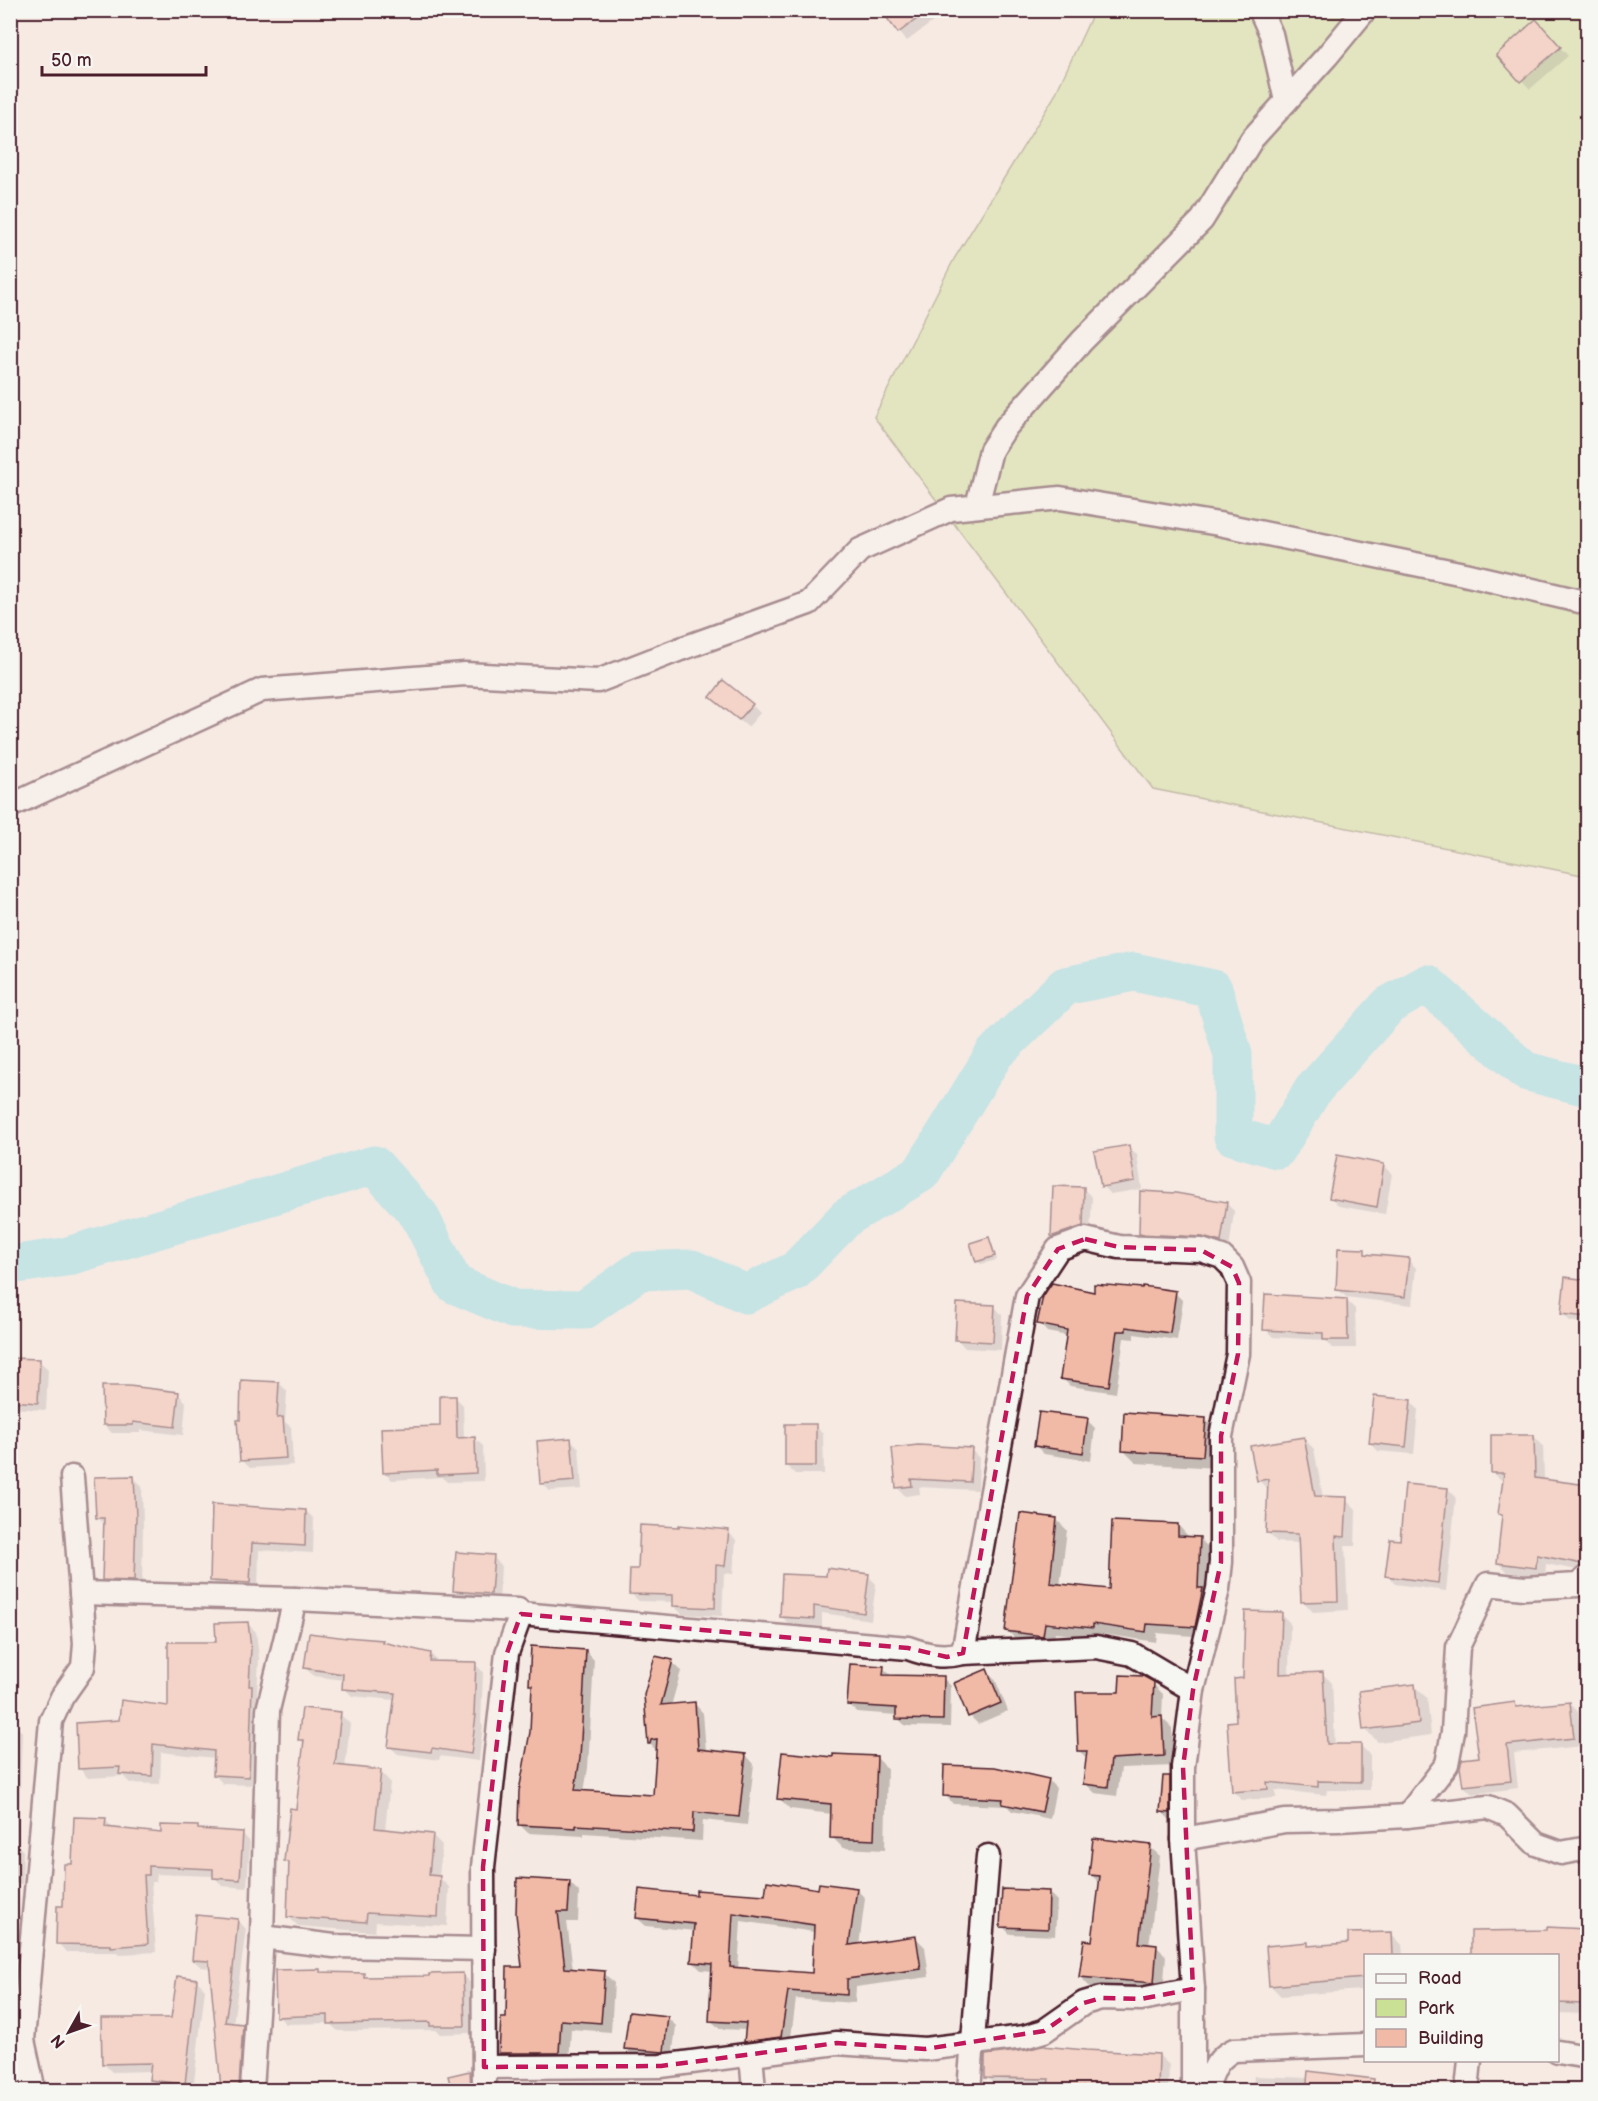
<svg xmlns="http://www.w3.org/2000/svg" width="1598" height="2101" font-family="'Balsamiq Sans',sans-serif">
<style>
.green{fill:#cae095;stroke:#8a8060;stroke-width:1.5}
.shadow{fill:#0003;fill-rule:evenodd}
.lines{fill:none;stroke-linecap:round;stroke-linejoin:round}
.river{stroke:#8cdde4;stroke-width:39}
.building{fill:#f1baa6;stroke:#4a1f2b;stroke-width:1.5;fill-rule:evenodd}
.street-casing{stroke:#4a1f2b;stroke-width:27}
.street{stroke:#f6f6f2;stroke-width:22}
.marked{fill:none;stroke:#c2185b;stroke-width:4.5;stroke-dasharray:12 8;stroke-linejoin:round}
</style>
<rect width="100%" height="100%" fill="#f5eae3"/>
<filter id="ink" filterUnits="userSpaceOnUse"><feTurbulence type="fractalNoise" baseFrequency=".0167" numOctaves="2"/><feDisplacementMap in="SourceGraphic" scale="12" xChannelSelector="R" yChannelSelector="G"/><feConvolveMatrix kernelMatrix="1 2 1 2 8 2 1 2 1" color-interpolation-filters="sRGB"/></filter>
<g filter="url(#ink)">
<path class="green" d="M1094,11H1587V876L1153,789L874,417L954,259L1054,97Z"/>
<g class="shadow">
<path d="M883,10H945L946,12L907,41Z"/>
<path d="M1544,29L1568,56L1530,89L1498,55Z"/>
<path d="M720,705H752L760,713L748,727Z"/>
<path d="M1128,1146L1137,1155L1142,1189L1110,1194L1102,1186Z"/>
<path d="M1384,1165L1392,1174L1385,1214L1339,1206L1331,1197Z"/>
<path d="M1083,1189L1092,1197L1090,1234L1060,1244L1052,1236Z"/>
<path d="M1226,1203L1234,1211L1229,1250L1148,1242L1140,1234Z"/>
<path d="M1581,1226L1588,1227V1324L1570,1321L1562,1313L1579,1280Z"/>
<path d="M989,1239L992,1243L997,1260L981,1264L977,1261Z"/>
<path d="M1364,1251L1369,1256L1408,1260L1416,1268L1412,1305L1346,1297L1338,1289Z"/>
<path d="M1175,1293L1183,1301L1177,1340L1134,1334V1339L1124,1338L1116,1393L1070,1386L1062,1378L1068,1336L1047,1332L1039,1323L1095,1294Z"/>
<path d="M1346,1300L1355,1309L1356,1348H1332L1325,1340L1273,1337L1265,1329Z"/>
<path d="M994,1306L1002,1315L1001,1350L965,1348L957,1339Z"/>
<path d="M10,1359L39,1361L48,1369L46,1410L10,1408Z"/>
<path d="M279,1383L287,1391L285,1422L291,1427L293,1465L250,1468L242,1460Z"/>
<path d="M178,1394L186,1402L183,1435L140,1430V1433H112L104,1425Z"/>
<path d="M456,1398L463,1405L464,1439H475L483,1446L484,1481L447,1482L442,1477L392,1480L385,1472L442,1428Z"/>
<path d="M1410,1401L1418,1409L1414,1454L1378,1451L1370,1442Z"/>
<path d="M1205,1419L1218,1432L1216,1468L1136,1463L1123,1450Z"/>
<path d="M1087,1420L1095,1428L1091,1461L1044,1454L1036,1446Z"/>
<path d="M815,1425L823,1434L824,1474H795L786,1465Z"/>
<path d="M1534,1436L1543,1446L1544,1480L1588,1486V1572L1546,1564L1545,1577L1508,1572L1498,1563L1503,1518L1499,1513L1504,1482L1493,1473Z"/>
<path d="M1303,1438L1314,1449L1323,1498L1346,1499L1356,1509L1355,1546H1345L1348,1610L1313,1612L1303,1601L1300,1543L1277,1542L1267,1532L1269,1490L1258,1480Z"/>
<path d="M571,1440L579,1448L582,1489L550,1491L542,1483Z"/>
<path d="M893,1450H971L979,1458L978,1490L919,1487L920,1494L905,1496L897,1487Z"/>
<path d="M134,1478L142,1486L143,1526L142,1589L112,1588L104,1579L105,1525L97,1517Z"/>
<path d="M1448,1489L1456,1497L1446,1591L1395,1584L1387,1575L1402,1542Z"/>
<path d="M213,1506L306,1511L314,1519L313,1553L259,1550L258,1590L220,1589L212,1580Z"/>
<path d="M1056,1519L1067,1530L1060,1586L1110,1591L1178,1525L1188,1536V1538L1200,1539L1210,1549L1205,1637L1157,1633L1156,1642L1103,1634V1638L1055,1633L1053,1645L1017,1641L1007,1630Z"/>
<path d="M728,1532L736,1540L733,1574L724,1573L722,1616L682,1614L674,1606V1602L639,1601L630,1593L640,1571Z"/>
<path d="M493,1557L501,1565L499,1601L463,1599L455,1591Z"/>
<path d="M868,1576L876,1584L871,1620L822,1613V1626L790,1625L782,1617L827,1577Z"/>
<path d="M1281,1614L1290,1623L1289,1675L1323,1674L1332,1683L1335,1745L1361,1746L1370,1755V1790H1327L1326,1795L1275,1790L1276,1798L1242,1800L1233,1791L1237,1722L1245,1680Z"/>
<path d="M247,1623L256,1632L259,1658L257,1693L261,1696L257,1785L223,1784L215,1775V1758L161,1752L160,1784L130,1783L123,1776L88,1778L80,1769L120,1722L170,1707L218,1643Z"/>
<path d="M382,1641L385,1644L431,1654L439,1663L475,1664L483,1672L481,1723L483,1725L479,1761L440,1756L439,1760L398,1754L389,1746L395,1700L352,1696L344,1688V1680L314,1676L305,1668Z"/>
<path d="M586,1651L594,1660L588,1768L584,1792L655,1797L658,1752L649,1743L672,1662L681,1671L671,1706L695,1704L703,1713L706,1751L746,1755L754,1764L747,1825L703,1820L702,1841L584,1833V1836L528,1833L519,1824L532,1732L534,1688L530,1684Z"/>
<path d="M883,1668L892,1676L943,1678L951,1686L950,1727L906,1726L897,1718V1715L857,1712L849,1704Z"/>
<path d="M987,1671L995,1679L1008,1711L978,1724L970,1716Z"/>
<path d="M1153,1684L1163,1694L1162,1718L1172,1728L1174,1766L1121,1768L1117,1796L1095,1793L1085,1783L1088,1759L1079,1751L1121,1693Z"/>
<path d="M1414,1686L1427,1698L1431,1735L1378,1742L1365,1729Z"/>
<path d="M1570,1703L1578,1712L1582,1746L1514,1753L1518,1788L1472,1794L1464,1786L1515,1704L1520,1708Z"/>
<path d="M340,1714L350,1724L345,1768L381,1772L390,1782L385,1830L432,1835L442,1845L439,1877L449,1887L447,1926L376,1922L375,1932L298,1926L288,1916L290,1866L285,1861L297,1811L305,1745L300,1739Z"/>
<path d="M10,1724H14L22,1732L18,1846L23,1851L22,1884L10,1883Z"/>
<path d="M876,1757L887,1768L885,1850L843,1848L832,1837V1814L790,1809L779,1798L834,1759Z"/>
<path d="M1169,1778L1177,1786V1820H1170L1162,1812Z"/>
<path d="M1048,1780L1056,1788L1050,1819L1012,1811L1007,1806L953,1804L945,1795Z"/>
<path d="M105,1820L113,1828L162,1834L197,1827L200,1831L242,1833L250,1842L247,1888L222,1886L214,1876L157,1874L156,1882H151L156,1952L120,1954L118,1952H66L58,1943L74,1866Z"/>
<path d="M1150,1847L1160,1856L1149,1946H1156L1166,1956L1163,1992L1090,1987L1080,1977L1093,1943L1101,1884L1091,1875Z"/>
<path d="M569,1882L579,1892L578,1922H567L573,1970L604,1973L614,1983L611,2032L571,2029L569,2063H511L501,2053L507,2019L524,1969Z"/>
<path d="M856,1889L865,1898L859,1946L916,1938L925,1947L929,1977L856,1987L855,2003L796,1999L790,2045L754,2050L745,2041L747,2030L720,2029L711,2021L713,1971L701,1970L692,1961L695,1931L646,1926L637,1918L697,1897H767ZM741,1921L814,1932L813,1975L738,1970Z"/>
<path d="M1049,1893L1057,1901L1055,1936L1010,1934L1002,1926Z"/>
<path d="M238,1921L246,1929L233,2024L242,2025L250,2033L246,2090H225L222,2087L212,1968L201,1967L193,1960Z"/>
<path d="M1586,1930L1588,1932V2014L1558,2013V1956Z"/>
<path d="M1392,1934L1402,1945L1403,1956H1366V2003L1360,1990L1281,1996L1270,1985L1308,1944L1311,1948L1350,1945Z"/>
<path d="M320,1970L323,1974H364L367,1978H430L462,1975L471,1983L472,2033L440,2034L436,2030L338,2031L329,2023L286,2024L278,2016Z"/>
<path d="M197,1981L205,1989L193,2090L159,2087L150,2079L151,2071L112,2072L104,2064L173,2020Z"/>
<path d="M668,2018L676,2026L672,2059L634,2057L626,2049Z"/>
<path d="M1026,2052L1159,2055L1169,2065L1168,2090H1056L1054,2089L997,2088L987,2077Z"/>
<path d="M470,2072L473,2076L474,2090H453Z"/>
<path d="M1254,2076L1309,2078L1381,2088L1384,2090H1253Z"/>
<path d="M869,2085L914,2088V2085L949,2087L952,2090H868Z"/>
</g>
<g class="lines">
<path class="river" d="M10,1265L65,1257L374,1165L419,1215L454,1284L513,1309L584,1310L639,1271L692,1269L746,1294L795,1271L847,1217L921,1173L995,1053L1065,986L1134,972L1213,989L1233,1055V1136L1277,1149L1313,1090L1389,1005L1427,984L1525,1071L1588,1087"/>
</g>
<g class="building">
<path d="M881,10H929L898,33Z"/>
<path d="M1536,19L1561,47L1520,82L1496,55Z"/>
<path d="M723,680L753,704L739,720L710,697Z"/>
<path d="M1129,1145L1135,1181L1101,1187L1094,1151Z"/>
<path d="M1337,1155L1384,1164L1377,1207L1329,1198Z"/>
<path d="M1053,1186L1084,1187L1083,1226L1053,1236H1051Z"/>
<path d="M1140,1191L1176,1193L1227,1202L1221,1242L1202,1237L1139,1234Z"/>
<path d="M989,1237L995,1256L976,1262L970,1243Z"/>
<path d="M1338,1248L1365,1249V1254L1409,1258L1405,1297L1336,1290Z"/>
<path d="M1565,1277L1587,1280V1317L1561,1314Z"/>
<path d="M1052,1283L1094,1292V1284L1142,1288L1143,1286L1176,1291L1170,1333L1126,1327V1331H1117L1109,1386L1060,1379L1067,1330L1037,1324L1043,1296Z"/>
<path d="M1265,1294L1347,1299L1348,1340H1323V1333L1263,1330Z"/>
<path d="M957,1303L995,1305L993,1342L955,1340Z"/>
<path d="M10,1358L40,1359L38,1403L10,1401Z"/>
<path d="M241,1380L279,1382L277,1418L283,1417L286,1458L240,1461L237,1420H240Z"/>
<path d="M102,1386H129L179,1392L175,1427L133,1422V1425H103Z"/>
<path d="M440,1396H456L457,1438L475,1437L476,1473L437,1475V1470L383,1473L381,1428L440,1426Z"/>
<path d="M1374,1396L1411,1400L1406,1447L1369,1443Z"/>
<path d="M1039,1412L1088,1418L1083,1453L1034,1446Z"/>
<path d="M1124,1412L1206,1418L1203,1456L1122,1451Z"/>
<rect x="785" y="1424" width="31" height="42"/>
<path d="M1491,1435H1534L1535,1478L1587,1485V1552L1585,1563L1582,1564L1537,1555L1536,1568L1497,1563L1502,1515L1498,1514L1504,1473H1491Z"/>
<path d="M1304,1437L1315,1496L1347,1497L1345,1537L1336,1536L1338,1601L1301,1602L1298,1534L1266,1533L1268,1479L1257,1481L1250,1446Z"/>
<path d="M571,1438L575,1481L540,1484L537,1441Z"/>
<path d="M918,1445L972,1448L970,1482L911,1479L912,1486L896,1488L892,1448Z"/>
<path d="M134,1476L136,1517L134,1581L102,1580L104,1518H96L94,1477Z"/>
<path d="M1405,1484L1448,1488L1438,1583L1385,1576L1390,1539L1400,1540Z"/>
<path d="M212,1504L306,1510L305,1546L252,1543L250,1583L210,1581Z"/>
<path d="M1020,1513L1057,1518L1050,1583L1109,1589L1112,1521L1178,1524V1536L1200,1537L1198,1588H1203L1195,1627L1147,1624L1146,1632L1093,1624V1628L1045,1623L1043,1636L1005,1631Z"/>
<path d="M640,1525L679,1527V1525L729,1530L725,1566L716,1565L715,1608L673,1606V1595L629,1594L630,1569H638Z"/>
<path d="M456,1552L494,1555L491,1594L453,1591Z"/>
<path d="M827,1568L869,1574L864,1613L814,1606V1619L780,1617L782,1574L826,1576Z"/>
<path d="M1245,1611L1282,1612L1280,1674L1323,1672L1327,1744H1361V1782L1318,1781V1787L1267,1782L1268,1789L1232,1792L1227,1722L1236,1721L1234,1679L1243,1678Z"/>
<path d="M248,1622L251,1648L249,1686H252L249,1777L213,1775L214,1751L153,1744L152,1776L119,1774L120,1767L78,1769L76,1723L119,1720L121,1700L168,1706V1642H216L215,1623Z"/>
<path d="M309,1633L346,1638V1637L383,1640L382,1642L431,1653L430,1661L476,1662L474,1715H476L471,1754L432,1748L431,1752L388,1747L395,1693L342,1689L343,1674L304,1668Z"/>
<path d="M531,1646L586,1650L580,1758L575,1790L653,1795L657,1739L651,1740L650,1744H648L644,1695L655,1656L673,1660L661,1705L695,1702L698,1749L746,1754L739,1817L694,1812L693,1832L576,1825V1828L518,1825L519,1791L530,1732L532,1685H529Z"/>
<path d="M850,1664L884,1666L883,1675L944,1676L943,1720L896,1719V1708L847,1705Z"/>
<path d="M987,1669L1001,1703L968,1717L954,1683Z"/>
<path d="M1120,1675L1143,1676L1154,1682L1152,1717L1162,1716L1164,1756L1111,1759L1108,1787L1083,1784L1087,1751H1078L1076,1692H1119Z"/>
<path d="M1415,1684L1419,1723L1363,1730L1359,1691Z"/>
<path d="M1515,1702L1516,1707L1570,1702L1574,1738L1507,1745L1511,1781L1463,1786L1460,1767L1462,1759L1479,1757L1472,1708Z"/>
<path d="M302,1708L341,1712L335,1765L381,1770L375,1828L433,1834L429,1875L440,1876L438,1917L367,1913L366,1922L287,1917L289,1862L284,1861L290,1808L296,1809L304,1740H298Z"/>
<path d="M782,1752L833,1757V1754L877,1756L874,1840L830,1838L831,1804L777,1799Z"/>
<path d="M944,1765L995,1767L1049,1779L1042,1812L1002,1804L1003,1799L943,1796Z"/>
<path d="M1163,1776H1170V1813L1160,1812Z"/>
<path d="M74,1817L106,1818L105,1827L161,1833V1825L198,1826V1829L243,1832L240,1880L213,1878V1869L149,1866V1875H144L148,1944L111,1947V1945L56,1944L57,1906H63L64,1864H72Z"/>
<path d="M1093,1838L1151,1845L1139,1943L1157,1945L1154,1983L1079,1977L1084,1940L1092,1941L1100,1876L1089,1875Z"/>
<path d="M517,1878L570,1881L568,1912H558L565,1968L605,1971L601,2023L561,2020L559,2053H499L501,2018H506L507,1967H522L516,1914Z"/>
<path d="M767,1881L818,1889L819,1883L857,1888L849,1945L916,1936L921,1969L847,1979V1995L788,1991L781,2037L744,2042L746,2023L709,2021L712,1964L691,1962L694,1924L636,1918L639,1889L696,1895V1890L765,1895ZM733,1913L814,1925L812,1973L730,1967Z"/>
<path d="M1002,1889L1049,1891L1048,1929L1000,1927Z"/>
<path d="M196,1915L238,1919L232,1979L225,2022L243,2024L239,2087L221,2088L209,1961L192,1960Z"/>
<path d="M1547,1927L1586,1929L1583,2004L1557,2003V1956H1471V1931L1547,1930Z"/>
<path d="M1392,1932L1393,1956H1365V1978L1269,1986L1266,1946L1308,1942V1946L1348,1943V1933Z"/>
<path d="M320,1969V1972L364,1973V1977L429,1976V1974L463,1973L465,2026H430V2022L328,2024V2015L276,2017L275,1970Z"/>
<path d="M177,1976L197,1979L185,2084L149,2080L151,2063L102,2064L101,2018H171Z"/>
<path d="M629,2012L668,2016L664,2052L624,2049Z"/>
<path d="M1042,2046L1086,2050L1159,2054L1158,2091L1048,2085L1049,2079L985,2078V2055L1026,2050Z"/>
<path d="M470,2071L471,2091H452L448,2076Z"/>
<path d="M1308,2071L1374,2079L1373,2091H1306Z"/>
</g>
<g class="lines">
<defs>
<g id="street">
<path d="M1260,10L1271,34L1286,101"/>
<path d="M977,506L991,450L1006,427L1082,341L1202,220L1252,139L1327,56L1365,10"/>
<path d="M10,806L262,690L465,674L598,681L678,650L809,603L860,550L951,509L1060,498L1219,524L1464,574L1588,603"/>
<path d="M81,1593L295,1599L518,1610L521,1614L908,1648C927,1655 943,1658 963,1653L1096,1647L1132,1654L1193,1690"/>
<path d="M963,1653L1027,1296L1058,1249L1085,1239L1119,1247L1201,1250L1222,1257L1232,1267L1239,1283L1238,1354L1221,1436V1562L1218,1589L1193,1690L1183,1767V1839L1193,1989V2090"/>
<path d="M1407,1816L1447,1764L1453,1732L1458,1647L1488,1584L1524,1588L1578,1585L1588,1576"/>
<path d="M1183,1839L1285,1821L1339,1820L1407,1816L1488,1807L1507,1815L1536,1844L1561,1853L1588,1848"/>
<path d="M262,1937L334,1946L484,1949"/>
<path d="M1558,2052L1588,2057"/>
<path d="M751,2055L754,2090"/>
<path d="M484,2067L661,2066L837,2043L925,2049L1024,2037L1044,2031L1084,2003L1101,1998L1141,1999L1193,1989"/>
<path d="M32,2090V2082L23,2040L51,1721L62,1697L83,1667L85,1644L72,1477"/>
<path d="M252,2090L262,1937L268,1710L295,1599"/>
<path d="M484,2090L483,1867L507,1653L521,1614"/>
<path d="M969,2090L988,1856"/>
<path d="M1206,2090C1213,2072 1215,2059 1234,2050L1366,2045"/>
<path d="M1467,2090L1470,2060"/>
</g>
</defs>
<use href="#street" class="street-casing"/>
<use href="#street" class="street"/>
</g>
</g>
<path d="M0 0H1598V2101H0ZM1085,1239L1119,1247L1201,1250L1232,1267L1239,1283L1238,1354L1221,1436V1562L1193,1690L1183,1767L1193,1989L1141,1999L1101,1998L1084,2003L1044,2031L925,2049L837,2043L661,2066L484,2067L483,1867L507,1653L521,1614L908,1648L947,1657L963,1653L1027,1296L1058,1249Z" fill="#f5eae3" fill-opacity=".55" fill-rule="evenodd"/>
<path class="marked" d="M1085,1239L1119,1247L1201,1250L1232,1267L1239,1283L1238,1354L1221,1436V1562L1193,1690L1183,1767L1193,1989L1141,1999L1101,1998L1084,2003L1044,2031L925,2049L837,2043L661,2066L484,2067L483,1867L507,1653L521,1614L908,1648L947,1657L963,1653L1027,1296L1058,1249Z"/>
<rect width="1598" height="2101" fill="none" stroke="#f6f6f2" stroke-width="36"/>
<rect x="18" y="18" width="1562" height="2065" fill="none" stroke="#4a1f2b" stroke-width="2" filter="url(#ink)"/>
<rect x="1364" y="1954" width="195" height="108" fill="#f6f6f2" stroke="#b1a0a2" stroke-width="1.5"/>
<rect x="1376" y="1974" width="30" height="9" fill="#f6f6f2" stroke="#b1a0a2" stroke-width="1.5"/>
<text x="1418" y="1984" font-size="18" fill="#4a1f2b">Road</text>
<rect x="1376" y="1999" width="30" height="18" fill="#cae095" stroke="#b1a0a2" stroke-width="1.5"/>
<text x="1418" y="2014" font-size="18" fill="#4a1f2b">Park</text>
<rect x="1376" y="2029" width="30" height="18" fill="#f1baa6" stroke="#b1a0a2" stroke-width="1.5"/>
<text x="1418" y="2044" font-size="18" fill="#4a1f2b">Building</text>
<g transform="translate(69 2032) rotate(230)" stroke="#f6f6f2" stroke-width="4.5" paint-order="stroke">
<path d="M0-4.5L10 22L0 15L-10 22Z" fill="#4a1f2b"/>
<text y="-9" font-size="16" font-weight="bold" text-anchor="middle" fill="#4a1f2b">N</text>
</g>
<path d="M42 66v9h164v-9" fill="none" stroke="#4a1f2b" stroke-width="3"/>
<text x="51" y="66" font-size="18" fill="#4a1f2b" stroke="#f6f6f2" stroke-width="4.5" paint-order="stroke">50 m</text>
</svg>
